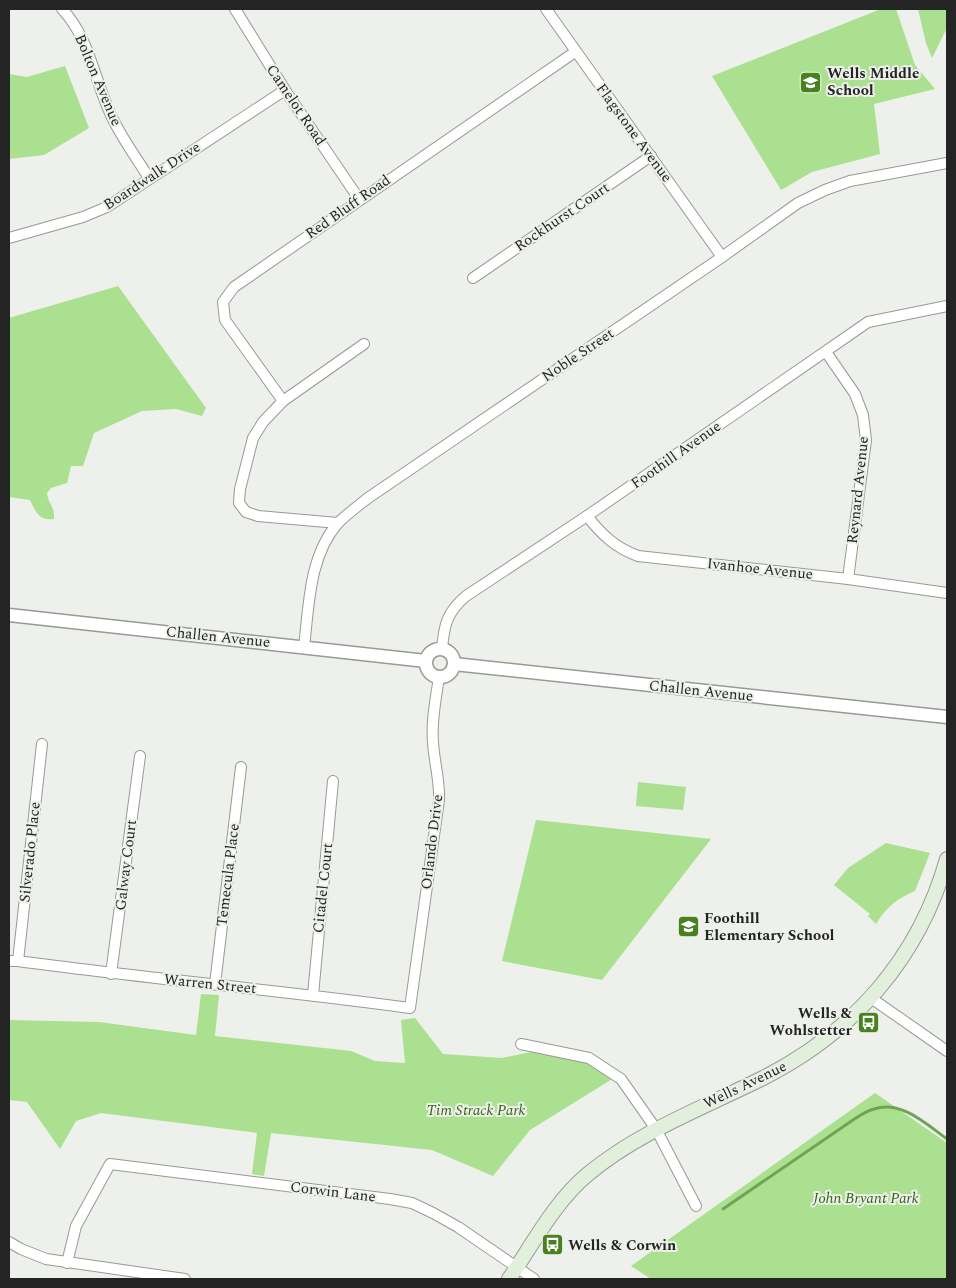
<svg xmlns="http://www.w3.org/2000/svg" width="956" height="1288" font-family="Spectral,serif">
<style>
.green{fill:#aae090}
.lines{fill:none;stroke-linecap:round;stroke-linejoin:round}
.stream{stroke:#70a454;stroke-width:3}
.minor-casing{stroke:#979a96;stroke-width:12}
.tertiary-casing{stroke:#979a96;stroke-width:15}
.secondary-casing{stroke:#979a96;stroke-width:16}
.minor{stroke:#fff;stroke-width:10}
.tertiary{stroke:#fff;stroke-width:12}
.secondary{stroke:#e2efdc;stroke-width:14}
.labels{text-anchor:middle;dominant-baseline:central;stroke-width:4;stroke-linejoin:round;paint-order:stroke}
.poi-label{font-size:15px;font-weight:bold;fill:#232423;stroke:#edf0eb;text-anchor:start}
.street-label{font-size:15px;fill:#232423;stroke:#edf0eb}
.park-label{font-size:15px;font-style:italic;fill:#346411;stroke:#edf0eb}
</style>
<rect width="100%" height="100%" fill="#edf0eb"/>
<g class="green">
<path d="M881,9H896L915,65L935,89L874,104L880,154L812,172L781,190L712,76Z"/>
<path d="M918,9H947V30H946L932,58L926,43Z"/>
<path d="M65,66L89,128L44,155L9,159V74L27,77Z"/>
<path d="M118,286L206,408L202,416L176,409L142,411L94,433L83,466H71L67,483L51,488L47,493C48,504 55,506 54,519C39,521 36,512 30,500L9,497V318Z"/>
<path d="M638,782L686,787L683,810L636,806Z"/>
<path d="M536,820L711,839L602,980L502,961Z"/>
<path d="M886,843L930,853L915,891C898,898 886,907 876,924L868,916L870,914L834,885L848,868Z"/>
<path d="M201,994L219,995L215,1036L351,1051L375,1061L405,1063L401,1020L415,1018L443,1054L502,1058L536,1051L571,1055L617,1076L530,1130L493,1176L432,1150L271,1133L264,1176L252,1174L257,1133L101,1113L76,1121L60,1149L27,1102L9,1100V1020L99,1022L196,1035Z"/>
<path d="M875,1093L947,1143V1279H651L631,1266Z"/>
</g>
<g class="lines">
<path class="stream" d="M723,1209L853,1120C859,1116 866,1111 874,1109C901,1100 926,1124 947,1139"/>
<defs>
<g id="minor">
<path d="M62,9C89,37 94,78 110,113C120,136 136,157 149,178"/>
<path d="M235,9L285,90L359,199"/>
<path d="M546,9L722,257"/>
<path d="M9,238L83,217L107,207L285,90"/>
<path d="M473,278L651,156"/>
<path d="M826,352L855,394L863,415L866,440L848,579"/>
<path d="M283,401L225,320L223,302L234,287L575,52"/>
<path d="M587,516C602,535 616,548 638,556L848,579L947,593"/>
<path d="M338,523L258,516L246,512L239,503L240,489L253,438L263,422L283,401L364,344"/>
<path d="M304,647C309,605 309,556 338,523C347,514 358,506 368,498L722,257L798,203L825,190L850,181L947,163"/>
<path d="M442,649C444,625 447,612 466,596L587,516L868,322L947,306"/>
<path d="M9,961H18C149,979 280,990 410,1008L439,800C440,780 434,762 433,742C431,721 436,698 439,677"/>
<path d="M18,961L42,744"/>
<path d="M111,974L140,756"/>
<path d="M215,984L241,767"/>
<path d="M313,995L333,781"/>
<path d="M871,998L947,1051"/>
<path d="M521,1044L589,1058L621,1079L656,1129L696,1206"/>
<path d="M9,1242L21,1249L46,1259L185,1279"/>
<path d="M67,1263L76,1226L110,1164L390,1199L412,1203L433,1213L458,1227L534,1279"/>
</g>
<g id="tertiary">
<path d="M9,615L426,661"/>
<circle cx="440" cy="663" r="14"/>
<path d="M454,664L947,717"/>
</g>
<path id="secondary" d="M509,1279C532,1245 556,1200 588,1174C640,1131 703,1108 763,1078C854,1032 919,958 947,859"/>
</defs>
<use href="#minor" class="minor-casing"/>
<use href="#tertiary" class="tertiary-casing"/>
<use href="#secondary" class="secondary-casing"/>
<use href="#minor" class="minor"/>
<use href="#tertiary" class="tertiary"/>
<use href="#secondary" class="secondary"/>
</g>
<defs>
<symbol id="school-square" viewBox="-11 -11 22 22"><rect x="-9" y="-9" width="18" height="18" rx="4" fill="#47821f" stroke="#edf0eb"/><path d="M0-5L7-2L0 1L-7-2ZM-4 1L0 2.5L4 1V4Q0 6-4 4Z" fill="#fff"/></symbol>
<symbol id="bus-square" viewBox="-11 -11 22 22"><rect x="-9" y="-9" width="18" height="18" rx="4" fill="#47821f" stroke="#edf0eb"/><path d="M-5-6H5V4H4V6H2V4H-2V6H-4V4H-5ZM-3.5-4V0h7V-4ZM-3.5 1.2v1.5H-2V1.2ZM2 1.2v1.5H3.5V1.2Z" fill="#fff"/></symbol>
</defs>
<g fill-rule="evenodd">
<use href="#school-square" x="798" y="70" width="25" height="25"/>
<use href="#school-square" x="676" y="914" width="25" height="25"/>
<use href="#bus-square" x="856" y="1010" width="25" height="25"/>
<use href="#bus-square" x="540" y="1232" width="25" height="25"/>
</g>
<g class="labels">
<g class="poi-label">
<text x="827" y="73">Wells Middle<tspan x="827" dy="17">School</tspan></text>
<text x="704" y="918">Foothill<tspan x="704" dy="17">Elementary School</tspan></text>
<text x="852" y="1013" text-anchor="end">Wells &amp;<tspan x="852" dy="17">Wohlstetter</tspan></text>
<text x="568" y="1245">Wells &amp; Corwin</text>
</g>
<g class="street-label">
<text transform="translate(98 80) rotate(67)">Bolton Avenue</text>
<text transform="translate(296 105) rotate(56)">Camelot Road</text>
<text transform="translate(634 133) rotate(54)">Flagstone Avenue</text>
<text transform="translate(152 176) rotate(-33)">Boardwalk Drive</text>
<text transform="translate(348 207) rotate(-35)">Red Bluff Road</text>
<text transform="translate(562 217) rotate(-34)">Rockhurst Court</text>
<text transform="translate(578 355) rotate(-34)">Noble Street</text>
<text transform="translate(676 455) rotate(-35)">Foothill Avenue</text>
<text transform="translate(858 490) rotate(-84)">Reynard Avenue</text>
<text transform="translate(760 569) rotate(6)">Ivanhoe Avenue</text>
<text transform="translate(218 637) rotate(6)">Challen Avenue</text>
<text transform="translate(701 691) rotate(6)">Challen Avenue</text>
<text transform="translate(432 842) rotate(-83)">Orlando Drive</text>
<text transform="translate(30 852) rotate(-84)">Silverado Place</text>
<text transform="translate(126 865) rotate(-83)">Galway Court</text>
<text transform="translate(228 875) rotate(-83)">Temecula Place</text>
<text transform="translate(323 888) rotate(-84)">Citadel Court</text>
<text transform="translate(210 984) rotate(6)">Warren Street</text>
<text transform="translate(745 1085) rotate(-26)">Wells Avenue</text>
<text transform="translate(333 1192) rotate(7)">Corwin Lane</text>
</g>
<g class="park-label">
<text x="476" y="1110">Tim Strack Park</text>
<text x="866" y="1198">John Bryant Park</text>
</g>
</g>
<rect width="956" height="1288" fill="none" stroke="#232423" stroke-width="20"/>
</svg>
